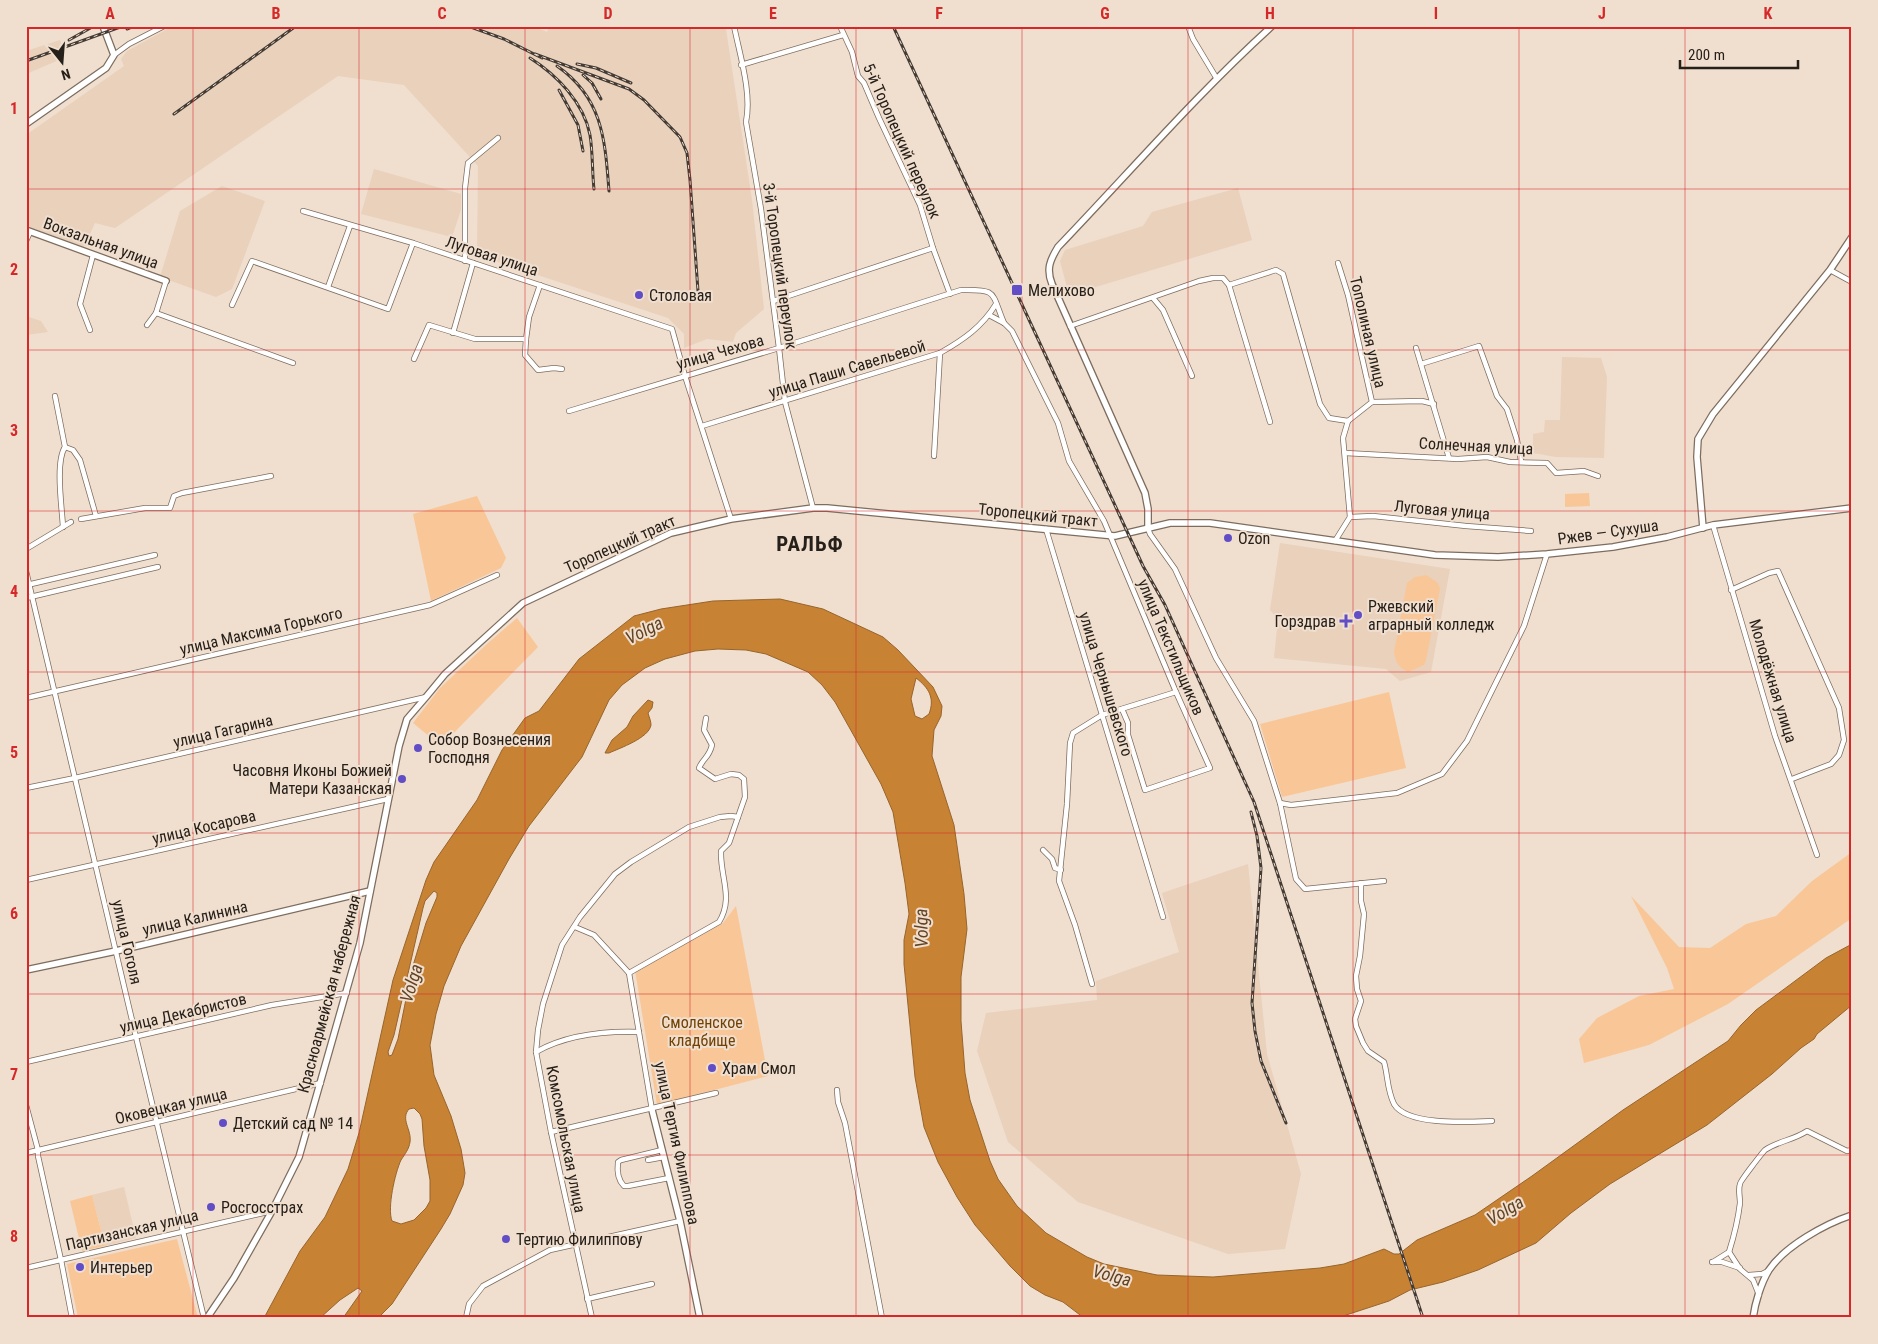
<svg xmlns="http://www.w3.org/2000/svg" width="1878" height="1344" font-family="'Roboto Condensed',sans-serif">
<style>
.built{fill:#e9d1bc}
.green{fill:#f9c797}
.water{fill:#c88233;stroke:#97652c;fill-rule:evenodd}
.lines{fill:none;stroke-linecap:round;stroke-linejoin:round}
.street-casing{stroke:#7d6d5f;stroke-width:6}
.secondary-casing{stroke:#7d6d5f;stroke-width:8}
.street{stroke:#fff;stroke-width:4.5}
.secondary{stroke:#fff;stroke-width:5.5}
.rail-casing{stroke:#433b34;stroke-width:3}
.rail{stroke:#f0dece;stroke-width:1;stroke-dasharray:4;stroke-linecap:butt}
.grid{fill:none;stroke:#d62828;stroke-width:1;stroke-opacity:0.55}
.poi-dot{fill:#614dc6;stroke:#f0dece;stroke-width:2}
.labels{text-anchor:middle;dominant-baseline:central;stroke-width:4;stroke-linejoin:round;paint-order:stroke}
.street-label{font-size:16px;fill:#26201a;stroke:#f0dece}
.poi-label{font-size:16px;fill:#26201a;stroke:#f0dece;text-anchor:start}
.park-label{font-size:16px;fill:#714204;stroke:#f0dece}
.water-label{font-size:18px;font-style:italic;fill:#614223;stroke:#f0dece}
.district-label{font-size:21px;font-weight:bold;letter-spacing:1px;fill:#26201a;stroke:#f0dece}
.neatline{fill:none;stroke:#d62828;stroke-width:2}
.grid-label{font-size:16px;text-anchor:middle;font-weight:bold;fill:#d62828}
</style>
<rect width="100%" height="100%" fill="#f0dece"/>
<g class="built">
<path d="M173,26H531L547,32L550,26H717L726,29L752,200L764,309L736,333L733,342L707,339L684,348V334L668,318L477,255L478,166L404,85L338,76L115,228L95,223L84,247L26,226V135L124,66L121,59L127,51Z"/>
<path d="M60,40L66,57L26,74V51Z"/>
<path d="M374,169L461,194V210L452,237L361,214Z"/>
<path d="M222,186L265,201L232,289L216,297L160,277L180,211Z"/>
<path d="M1238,188L1252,240L1069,295L1060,261L1065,250L1143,226L1152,212Z"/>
<path d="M26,316L41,321L48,332L26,335Z"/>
<path d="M1562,357L1601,358L1607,377L1604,458L1556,457L1533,453V434L1544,432L1545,420H1560Z"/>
<path d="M1280,543L1450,569L1431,672L1400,681L1386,669L1274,658L1278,619L1270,610Z"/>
<path d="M1248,864L1267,1054L1301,1174L1285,1249L1228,1254L1078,1202L1008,1142L977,1051L986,1013L1097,1000L1096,981L1179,952L1162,893Z"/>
<path d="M124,1187L136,1238L105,1246L92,1195Z"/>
</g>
<g class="green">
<path d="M1589,493L1590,506L1565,507V494Z"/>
<path d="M477,496L506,558L501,568L431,601L413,514Z"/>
<path d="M1426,575L1438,583L1440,589L1426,660L1424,665L1408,672C1399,668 1395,661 1394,652L1407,583L1415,577Z"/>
<path d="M517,618L538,647L441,746L413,723L440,688L488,643Z"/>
<path d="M1389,692L1406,768L1282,797L1260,724Z"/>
<path d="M1852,852V918L1728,1004L1649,1045L1584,1063L1579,1039L1597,1018L1639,996L1674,989L1667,968L1631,896L1679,947L1710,948L1746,924L1776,916L1812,881Z"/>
<path d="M736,906L768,1076L657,1105L635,970L723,923Z"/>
<path d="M92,1195L105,1246L82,1251L70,1201Z"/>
<path d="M177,1239L198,1318H78L67,1264Z"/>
</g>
<g class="water">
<path d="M780,599L823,609L883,637L898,650L933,687L942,706L941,716L934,730L932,756L954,825L964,894L967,929L961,977V1021L965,1073L970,1100L990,1161L998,1179L1017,1206L1046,1233L1087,1257L1104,1264L1157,1275L1213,1277L1320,1268L1344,1264L1384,1249L1394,1254H1399L1417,1240L1475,1215L1532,1176L1623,1110L1728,1041L1741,1025L1756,1010L1826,958L1852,944V1005L1817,1034L1814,1039L1801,1048L1772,1074L1707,1125L1610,1184L1571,1213L1536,1243L1478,1270L1443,1282L1410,1290L1389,1301L1337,1318H1084L1063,1302L1045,1295L1030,1286L1010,1266L975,1225L957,1197L938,1162L924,1127L915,1077L904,964V940L909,914L905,883L893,812L881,784L835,702L822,685L808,672L766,654L746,650L718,649L695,651L665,659L645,668L622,685L609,700L582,757L529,826L509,859L461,946L444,986L436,1014L430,1045L434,1075L451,1116L461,1149L465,1173L463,1185L450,1214L441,1229L392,1304L378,1318H343L362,1291L358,1288L340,1300L320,1318H264L300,1251L325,1217L348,1169L359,1133L393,980L426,880L434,862L477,800L502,750L525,718L539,711L579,659L634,616L661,609L713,601ZM916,678C929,688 935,698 929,714L922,719L915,716L911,699ZM434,891L437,893V897L426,923L412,969L398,1039L392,1055L389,1056L388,1052L394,1035L423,908L425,901ZM414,1108L420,1114L422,1119L424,1146L430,1180V1201L426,1208L414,1220L401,1224L392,1221C387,1208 395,1173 401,1160C405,1154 409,1149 410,1142C412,1130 400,1119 409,1109Z"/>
<path d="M648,700L653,702L652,708L648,713C649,717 651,721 651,725C649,738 620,748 609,753H605L612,740L627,727L633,716Z"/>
</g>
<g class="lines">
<defs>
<g id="street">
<path d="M734,26C740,56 752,93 746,122L761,209L779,348L785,402L813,508"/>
<path d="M840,26L852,52L858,76L864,83L879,118L920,205L933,248L950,294"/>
<path d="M1188,26L1193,39L1217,79"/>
<path d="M114,55L129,44L164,26"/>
<path d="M741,65L843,35"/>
<path d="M303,211L413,243L672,329L685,376L731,519"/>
<path d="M26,241L30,232"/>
<path d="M465,261V188L468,163L498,138"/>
<path d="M1830,270L1852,282"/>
<path d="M1229,285L1276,270L1283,274L1320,404L1329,418L1348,421"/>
<path d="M328,287L350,226"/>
<path d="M1153,298L1163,310L1192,376"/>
<path d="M773,301L933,248"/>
<path d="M232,305L252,261L388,309L413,243"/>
<path d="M156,313L293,363"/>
<path d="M989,315L1004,323L1012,331L1058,423L1069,461L1104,521L1176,692L1210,768L1145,790L1128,735V723L1122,709"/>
<path d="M147,325L156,313L166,281"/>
<path d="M1070,326L1199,281L1213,278H1223L1229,285L1270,422"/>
<path d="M90,330L80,304L93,255"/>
<path d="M453,333L473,263"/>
<path d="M526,339L529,317L540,285"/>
<path d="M1416,348L1449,458"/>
<path d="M414,359L429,325L475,339H526L525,355L538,370L554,368L562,369"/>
<path d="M1421,364L1479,346L1497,396L1507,409L1517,440L1521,461"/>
<path d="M55,396L65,447C55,462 62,508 63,527"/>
<path d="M1372,402L1422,401L1434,404"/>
<path d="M569,411L779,348L961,290C998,289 991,292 1004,323"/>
<path d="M702,426L940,353C963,340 982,327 996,304"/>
<path d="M65,447L73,450L80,460L96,516"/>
<path d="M1345,453L1458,459L1487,457L1510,462L1547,463L1556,473L1584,471L1598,476"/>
<path d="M934,456L940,353"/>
<path d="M1350,517L1373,516L1466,526L1531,531"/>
<path d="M81,519L145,508H170L174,496L182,493L271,476"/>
<path d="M1713,525L1775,736L1817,855"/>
<path d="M1148,528L1150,534L1175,569L1216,658L1254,721L1280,803L1296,879L1305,889L1384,881"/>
<path d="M1046,529L1163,917"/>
<path d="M1335,541L1350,517L1343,438L1348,421L1372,402L1348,295L1338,263"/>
<path d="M26,549L71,522"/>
<path d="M26,571L136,1037L204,1318"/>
<path d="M27,585L155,555"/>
<path d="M1731,590L1769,573L1778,571L1839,708L1844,740L1839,755L1831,764L1792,779"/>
<path d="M26,598L158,567"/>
<path d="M26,698L430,605L497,575"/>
<path d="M26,788L75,778L426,697"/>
<path d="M1280,803L1291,805L1397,793L1442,774L1467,741L1524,626L1547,554"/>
<path d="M1043,850L1052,859L1055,868L1061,870"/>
<path d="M26,880L388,799"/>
<path d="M1361,883V901L1364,914L1360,956L1356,976L1357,989L1361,1001L1355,1019L1356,1026L1363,1043L1368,1051L1384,1062C1388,1076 1387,1090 1394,1104C1407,1126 1468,1122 1492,1121"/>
<path d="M575,927L594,935L629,973"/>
<path d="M629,973L719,922C734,898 720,877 721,851L729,843L745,797L744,779L739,775L731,774L715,779L699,768C703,758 709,758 712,745L704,730L706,718"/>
<path d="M629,973L652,1110"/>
<path d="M1092,984L1075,925L1059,881L1067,804L1070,743L1073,733L1102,715L1176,692"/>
<path d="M536,1052C566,1035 606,1031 639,1032"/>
<path d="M26,1062L272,1005L347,993"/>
<path d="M837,1090L838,1102L845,1123L882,1318"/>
<path d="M26,1105L38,1150V1156L61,1260L72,1318"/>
<path d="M551,1132L716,1093"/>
<path d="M662,1150L621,1160L618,1162C617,1170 618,1180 624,1186H628L669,1178"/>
<path d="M26,1153L321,1083"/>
<path d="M648,1160L664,1157"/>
<path d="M1729,1252C1734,1236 1738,1220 1740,1203C1740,1197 1738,1189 1740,1184C1740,1181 1763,1152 1765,1150C1778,1141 1794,1140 1807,1131L1847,1151L1852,1150"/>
<path d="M1729,1252L1740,1269L1753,1280L1759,1295"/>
<path d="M1712,1262H1722L1740,1268"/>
<path d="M1713,1262L1729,1252"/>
<path d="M26,1268L272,1211"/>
<path d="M1749,1275L1762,1274L1768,1271"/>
<path d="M587,1299L652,1284"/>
<path d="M466,1318L469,1304L483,1286L550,1250L680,1221"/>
<path d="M592,1318L551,1132L536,1052L538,1030L543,1004L562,945L580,917L615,874L631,862L689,827L720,817L731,816L738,817"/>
</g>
<g id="secondary">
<path d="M26,124L106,68L114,55L103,26"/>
<path d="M26,230L166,281"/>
<path d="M1148,528V509L1145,493L1052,284C1046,269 1050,260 1058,247C1129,173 1196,95 1272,26"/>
<path d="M1703,528L1697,457L1698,439L1713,414L1830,270L1852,237"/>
<path d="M26,970L116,951L370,891"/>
<path d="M652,1110L680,1221L700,1318"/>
<path d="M207,1318L234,1278L272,1211L299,1157L360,943L399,746L407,719L426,697L445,674L523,603L671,533L731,519L813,508H827L1115,536L1170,523H1210L1435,555L1498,557L1547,554L1613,547L1667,537L1713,525L1852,508"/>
<path d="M1753,1318C1755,1303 1761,1283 1769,1270C1785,1246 1825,1224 1852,1215"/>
</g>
</defs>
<use href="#street" class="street-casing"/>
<use href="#secondary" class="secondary-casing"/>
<use href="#street" class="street"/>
<use href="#secondary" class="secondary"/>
<defs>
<g id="rail">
<path d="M468,26L504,39L542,58"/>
<path d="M893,26L1119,514L1143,566L1165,605L1254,802L1423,1318"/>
<path d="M127,29L134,26"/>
<path d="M69,40L94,26"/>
<path d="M535,54L629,89L644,100L680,137L687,153L690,180L698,291"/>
<path d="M530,58C557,75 584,103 590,135C593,153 592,172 594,189"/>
<path d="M26,61L123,26"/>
<path d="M577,64L596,68L631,83"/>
<path d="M557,66C603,98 605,140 609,191"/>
<path d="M583,75L592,83L601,99"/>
<path d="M559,90L578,125L583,151"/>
<path d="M174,114L296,26"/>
<path d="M1251,812L1257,836L1261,868L1252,1003L1255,1031L1261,1061L1286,1123"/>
</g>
</defs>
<use href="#rail" class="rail-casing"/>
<use href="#rail" class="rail"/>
</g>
<path class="grid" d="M193,26V1318M359,26V1318M525,26V1318M690,26V1318M856,26V1318M1022,26V1318M1188,26V1318M1353,26V1318M1519,26V1318M1685,26V1318M26,189H1852M26,350H1852M26,511H1852M26,672H1852M26,833H1852M26,994H1852M26,1155H1852"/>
<g class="poi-dot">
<rect x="1011" y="284" width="12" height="12" rx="2.5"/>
<circle cx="639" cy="295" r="5"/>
<circle cx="1228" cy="538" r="5"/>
<circle cx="1358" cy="615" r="5"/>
<path d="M1343.5 613.5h5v5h5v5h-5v5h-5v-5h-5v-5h5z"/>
<circle cx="418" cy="748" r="5"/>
<circle cx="402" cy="779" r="5"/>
<circle cx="712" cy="1068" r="5"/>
<circle cx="223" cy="1123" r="5"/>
<circle cx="211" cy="1207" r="5"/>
<circle cx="506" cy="1239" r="5"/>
<circle cx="80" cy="1267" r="5"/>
</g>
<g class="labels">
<g class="street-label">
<text transform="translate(902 141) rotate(66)">5-й Торопецкий переулок</text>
<text transform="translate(101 243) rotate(20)">Вокзальная улица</text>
<text transform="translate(492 256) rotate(18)">Луговая улица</text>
<text transform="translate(780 266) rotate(82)">3-й Торопецкий переулок</text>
<text transform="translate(1368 332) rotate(77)">Тополиная улица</text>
<text transform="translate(720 352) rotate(-16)">улица Чехова</text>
<text transform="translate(847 369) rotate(-17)">улица Паши Савельевой</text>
<text transform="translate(1476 446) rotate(3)">Солнечная улица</text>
<text transform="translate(1442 510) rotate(5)">Луговая улица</text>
<text transform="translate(1038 515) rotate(6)">Торопецкий тракт</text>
<text transform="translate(1608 532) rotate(-8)">Ржев — Сухуша</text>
<text transform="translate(620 544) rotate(-24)">Торопецкий тракт</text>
<text transform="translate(261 631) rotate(-13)">улица Максима Горького</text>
<text transform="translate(1171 647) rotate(67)">улица Текстильщиков</text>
<text transform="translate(1773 681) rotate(73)">Молодёжная улица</text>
<text transform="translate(1106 684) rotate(73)">улица Чернышевского</text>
<text transform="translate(223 731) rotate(-13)">улица Гагарина</text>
<text transform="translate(204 827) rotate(-13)">улица Косарова</text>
<text transform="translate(195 918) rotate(-13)">улица Калинина</text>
<text transform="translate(127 942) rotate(77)">улица Гоголя</text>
<text transform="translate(329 994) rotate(-75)">Красноармейская набережная</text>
<text transform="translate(183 1013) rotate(-13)">улица Декабристов</text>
<text transform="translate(171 1106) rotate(-13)">Оковецкая улица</text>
<text transform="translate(566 1139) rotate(79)">Комсомольская улица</text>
<text transform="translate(677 1143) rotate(78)">улица Тертия Филиппова</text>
<text transform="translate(132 1230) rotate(-13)">Партизанская улица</text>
</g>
<g class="poi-label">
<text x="1028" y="290">Мелихово</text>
<text x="649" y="295">Столовая</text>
<text x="1238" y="538">Ozon</text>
<text x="1368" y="606">Ржевский<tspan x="1368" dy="18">аграрный колледж</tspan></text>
<text x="1336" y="621" text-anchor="end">Горздрав</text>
<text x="428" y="739">Собор Вознесения<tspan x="428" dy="18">Господня</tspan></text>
<text x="392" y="770" text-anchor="end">Часовня Иконы Божией<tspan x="392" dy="18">Матери Казанская</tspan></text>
<text x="722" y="1068">Храм Смол</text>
<text x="233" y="1123">Детский сад № 14</text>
<text x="221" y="1207">Росгосстрах</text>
<text x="516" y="1239">Тертию Филиппову</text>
<text x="90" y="1267">Интерьер</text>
</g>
<g class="park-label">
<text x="702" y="1022">Смоленское<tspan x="702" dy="18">кладбище</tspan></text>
</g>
<g class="water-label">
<text transform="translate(644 630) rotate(-27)">Volga</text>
<text transform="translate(921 928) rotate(-91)">Volga</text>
<text transform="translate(411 983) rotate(-73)">Volga</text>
<text transform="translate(1505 1210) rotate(-31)">Volga</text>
<text transform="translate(1112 1275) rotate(15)">Volga</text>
</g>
<g class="district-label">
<text x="810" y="544">РАЛЬФ</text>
</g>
</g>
<rect width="1878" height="1344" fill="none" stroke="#f0dece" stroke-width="55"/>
<g transform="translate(62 62) rotate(163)" stroke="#f0dece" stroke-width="4" paint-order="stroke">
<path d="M0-4L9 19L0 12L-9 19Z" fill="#26201a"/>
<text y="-8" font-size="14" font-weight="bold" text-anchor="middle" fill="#26201a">N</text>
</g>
<path d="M1680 60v8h118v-8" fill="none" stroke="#26201a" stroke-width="2.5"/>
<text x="1688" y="60" font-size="15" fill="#26201a" stroke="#f0dece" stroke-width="4" paint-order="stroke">200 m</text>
<rect x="28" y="28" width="1822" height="1288" class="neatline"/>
<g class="grid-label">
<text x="110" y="19">A</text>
<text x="276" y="19">B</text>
<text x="442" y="19">C</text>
<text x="608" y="19">D</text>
<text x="773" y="19">E</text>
<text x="939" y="19">F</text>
<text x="1105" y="19">G</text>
<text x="1270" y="19">H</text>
<text x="1436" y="19">I</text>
<text x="1602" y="19">J</text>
<text x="1768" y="19">K</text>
<text x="14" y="114">1</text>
<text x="14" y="275">2</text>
<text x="14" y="436">3</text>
<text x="14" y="597">4</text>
<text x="14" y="758">5</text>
<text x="14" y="919">6</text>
<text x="14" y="1080">7</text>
<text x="14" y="1242">8</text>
</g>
</svg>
